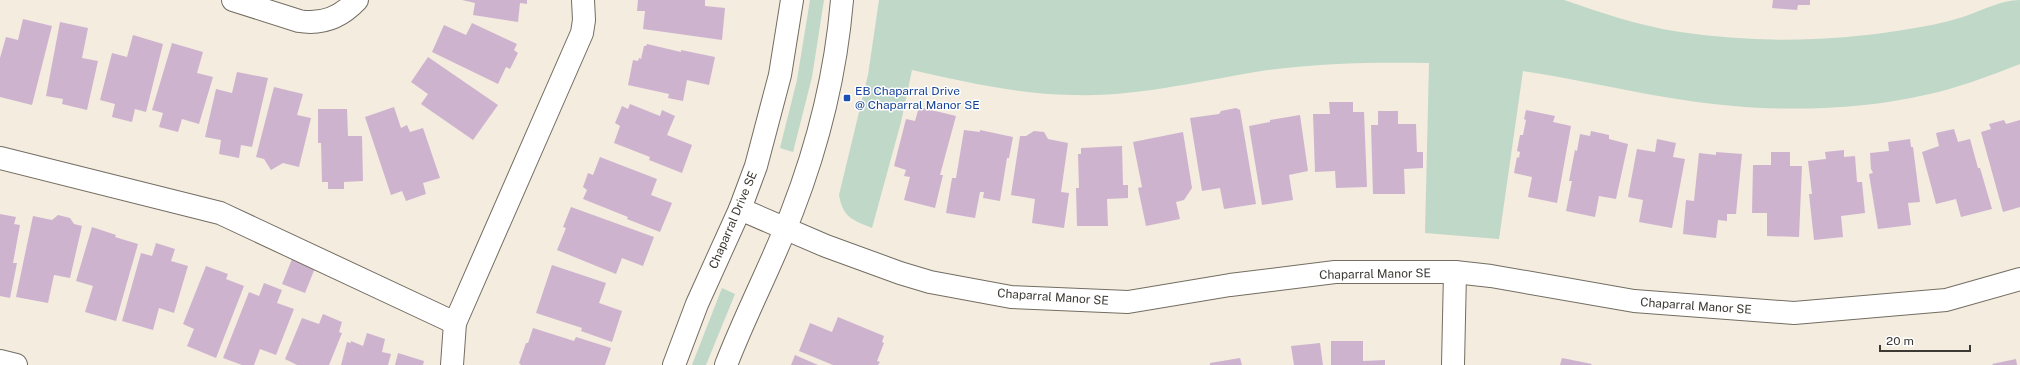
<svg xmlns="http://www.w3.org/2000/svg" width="2020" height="365" font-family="'Public Sans',sans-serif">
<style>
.green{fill:#bfd8c8}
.building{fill:#ceb3cf}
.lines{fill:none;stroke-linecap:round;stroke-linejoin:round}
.minor-casing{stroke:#736d62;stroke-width:24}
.minor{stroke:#fff;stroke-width:22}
.transit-dot{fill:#1a4fb4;stroke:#fff;stroke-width:1.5}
.labels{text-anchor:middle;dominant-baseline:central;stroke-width:3;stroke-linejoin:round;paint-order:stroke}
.transit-label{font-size:12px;fill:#164399;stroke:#fff;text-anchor:start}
.street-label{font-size:12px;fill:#3c3934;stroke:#fff}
</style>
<rect width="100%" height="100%" fill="#f3ecdf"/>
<g class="green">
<path d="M810,0H824L812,77L793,152L780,148L797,80Z"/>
<path d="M879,0H1564C1602,13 1640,26 1680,32C1754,43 1830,42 1903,30C1923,27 1943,23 1963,17C1981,11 2001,0 2020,0V64C1989,76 1958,88 1925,95C1852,112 1764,112 1690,101C1634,93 1579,79 1523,71L1499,239L1425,233L1429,63C1375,62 1321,63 1268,70C1203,80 1139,97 1073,95C1018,94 965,82 912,70L901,122L872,228C853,220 843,218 839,195L868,75Z"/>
<path d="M722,288L735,294L706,365H692Z"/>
</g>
<g class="building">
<path d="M462,0H527V4L520,3L518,22L473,15L475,3Z"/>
<path d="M638,0H705V6L725,8L722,40L643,29L645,11H637Z"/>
<path d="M1773,0H1810V5H1798L1797,10L1772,8Z"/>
<path d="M23,19L52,26L32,105L0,97V58L6,37L18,40Z"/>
<path d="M60,22L88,28L82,58L98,61L87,110L62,104L63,99L46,96Z"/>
<path d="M472,23L517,44L514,50L518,53L510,69L506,67L498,84L432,52L444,25L466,35Z"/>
<path d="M133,35L163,44L146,112L135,109L132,122L112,117L115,104L100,100L112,53L127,57Z"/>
<path d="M172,43L203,52L197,73L213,77L199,124L182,119L178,132L159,127L163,113L152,110Z"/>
<path d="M647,44L681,52V50L715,57L709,85L687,80L683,101L668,98L669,94L628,85L633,60L638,61L639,58L641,59L644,46H646Z"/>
<path d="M428,57L498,105L473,140L421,104L428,94L411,82Z"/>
<path d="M237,72L268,78L252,147L241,145L239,158L219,154L221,140L205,137L216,89L232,93Z"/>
<path d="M274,87L303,94L297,115L311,118L299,167L283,163L271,170L264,159L256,157Z"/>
<path d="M1329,102H1353V112H1364L1367,187L1336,188L1335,171L1315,172L1313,114H1330Z"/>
<path d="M630,104L660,116L662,110L675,116L667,135L692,145L682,173L649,160L650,157L614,143L620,126L615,123L622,106L628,109Z"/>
<path d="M394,107L401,128L407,125L410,132L423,128L440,178L423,183L426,194L406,201L402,191L391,195L365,117Z"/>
<path d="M919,107L956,116L940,175H943L935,208L904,200L910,177L904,176L906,170L894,166L906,119L915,121Z"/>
<path d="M1236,108L1240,110L1256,204L1224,209L1220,188L1202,191L1190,118L1219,114L1221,111Z"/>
<path d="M318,109H347L348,136H362L363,181L344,182V189H328V182H322L321,143H318Z"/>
<path d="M1526,110L1555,116L1553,122L1571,126L1557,203L1528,197L1532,177L1514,173L1517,157L1519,158L1520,152L1517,151L1520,135H1523L1526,120L1524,119Z"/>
<path d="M1378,111H1398V124H1416L1417,152H1423V168L1404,169L1405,194H1373L1371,125H1378Z"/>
<path d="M1300,115L1308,171L1289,175L1293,200L1262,205L1249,126L1270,122V120Z"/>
<path d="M2004,120L2006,124L2020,120V207L2003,212L1981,132L1991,129L1989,124Z"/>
<path d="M1954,129L1958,142L1970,139L1978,168H1980L1992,209L1961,217L1956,199L1936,204L1922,152L1939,146L1936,133Z"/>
<path d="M964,130L980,132V130L1013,137L1009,158H1007L1000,201L983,198L984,192H980L975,218L946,213L952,178H956Z"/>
<path d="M1034,131L1044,132L1048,139L1068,143L1061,192L1069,193L1064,228L1032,223L1035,199L1011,195L1020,136H1026Z"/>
<path d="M1591,131L1609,135V139L1628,144L1616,199L1599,196L1595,217L1566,211L1572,181H1569L1575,150L1577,151L1580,134L1590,136Z"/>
<path d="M1183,132L1192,188L1184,200L1176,202L1180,219L1146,226L1138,188L1142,187L1133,142Z"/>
<path d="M1657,139L1676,143L1673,157L1685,159L1672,228L1639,222L1643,200L1628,197L1637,149L1655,152Z"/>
<path d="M1910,139L1911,147H1913L1920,202L1908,203L1911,225L1878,229L1869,174L1873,173L1871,169L1870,153L1889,151L1888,142Z"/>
<path d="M1122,146L1123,185H1128V198L1107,199L1108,226H1077L1076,188H1079L1078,154H1081V148Z"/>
<path d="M1844,150V157L1855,156L1857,182H1862L1865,213L1841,216L1843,237L1814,240L1809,194H1812L1808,161L1826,159L1825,152Z"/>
<path d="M1716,152L1742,154L1736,214H1727V221L1718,220L1716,238L1683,234L1686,200L1694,201L1699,153L1716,155Z"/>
<path d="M1771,152H1790V166H1802L1799,237L1767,236V213H1752L1753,165H1771Z"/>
<path d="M600,157L657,179L651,195L672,203L660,232L627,219L628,217L583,199L587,190L583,187L588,173L593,175Z"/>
<path d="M571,207L654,237L643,266L622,258L616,274L557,250L566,228L563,227Z"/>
<path d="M0,214L16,217L14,224L20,225L13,263H17L10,298L0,296Z"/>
<path d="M58,215L70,218L74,224L82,226L70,278L54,275L48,303L16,297L33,216L52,220Z"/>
<path d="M92,227L116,235L115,237L138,244L116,321L85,312L93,286L76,281Z"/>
<path d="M156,243L175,249L171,261L188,266L174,313L159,308L153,330L122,321L141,253L152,256Z"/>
<path d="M292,259L315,268L305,293L282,284Z"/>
<path d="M552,265L606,283L599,303L622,311L612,342L581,331L582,328L536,313Z"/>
<path d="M206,266L228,274L226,279L244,286L216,358L187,346L194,329L183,324Z"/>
<path d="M264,283L282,290L277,303L294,309L276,355L260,349L254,365H242L223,358L249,292L259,296Z"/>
<path d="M323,314L342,322L339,332L342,333L329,365H297L285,359L302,318L319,324Z"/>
<path d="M838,317L884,336L882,342L884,343L877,361L880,362L878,365H833L799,351L810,323L832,332Z"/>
<path d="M533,328L574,341L576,337L611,348L605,365H521L519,363L526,343H528Z"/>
<path d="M367,333L385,339L382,352L391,354L388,365H341L347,342L351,343V341L363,346Z"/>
<path d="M1331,341H1363V361L1385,360V365H1331Z"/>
<path d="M1320,343L1323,365H1294L1291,346Z"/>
<path d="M398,353L424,361L423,365H395Z"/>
<path d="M795,355L818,365H791Z"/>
<path d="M1240,358L1242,365H1210V363Z"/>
<path d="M1562,358L1592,364L1591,365H1560Z"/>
<path d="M2016,359L2017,365H1993L1992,364Z"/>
</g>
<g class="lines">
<defs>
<g id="minor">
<path d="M233,0L299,21C323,25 341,17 357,0"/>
<path d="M0,158L220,213L455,323"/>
<path d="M740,209L826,246L900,273L930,282L1011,297L1128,302L1230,285L1335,272H1455L1491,276L1634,301L1794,313L1946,300L2020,279"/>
<path d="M0,361L16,365"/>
<path d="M452,365L455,323L582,33L584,20L583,0"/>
<path d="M674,365L697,304L740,209L756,166L780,75L792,0"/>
<path d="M726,365C746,313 772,264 792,212C818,145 836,72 842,0"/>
<path d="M1453,365L1455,272"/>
</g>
</defs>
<use href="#minor" class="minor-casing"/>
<use href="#minor" class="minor"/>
</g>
<rect class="transit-dot" x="843" y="94" width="8" height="8" rx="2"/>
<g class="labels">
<g class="transit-label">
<text x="855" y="91">EB Chaparral Drive<tspan x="855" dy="14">@ Chaparral Manor SE</tspan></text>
</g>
<g class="street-label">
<text transform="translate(733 220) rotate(-67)">Chaparral Drive SE</text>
<text transform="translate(1375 274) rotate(-1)">Chaparral Manor SE</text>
<text transform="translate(1053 297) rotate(4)">Chaparral Manor SE</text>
<text transform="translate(1696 306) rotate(4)">Chaparral Manor SE</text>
</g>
</g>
<path d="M1880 345v6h90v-6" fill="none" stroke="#3c3934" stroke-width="2"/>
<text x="1886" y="345" font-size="12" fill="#3c3934" stroke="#ffffff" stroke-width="3" paint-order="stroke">20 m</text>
</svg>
